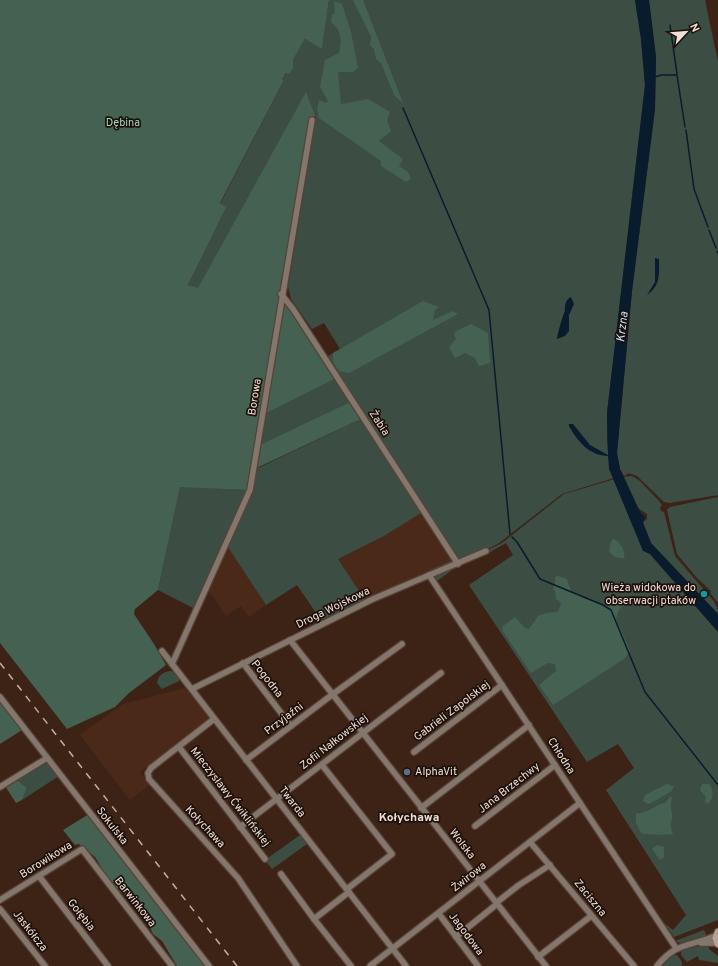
<svg xmlns="http://www.w3.org/2000/svg" width="718" height="966" font-family="Overpass,sans-serif">
<style>
.built{fill:#4a2919}
.green{fill:#3c4e44}
.forest{fill:#446151}
.water{fill:#081c2d}
.lines{fill:none;stroke-linecap:round;stroke-linejoin:round}
.stream{stroke:#081c2d;stroke-width:1.5}
.street-casing{stroke:#5a4135;stroke-width:8}
.secondary-casing{stroke:#5a4135;stroke-width:9}
.street{stroke:#82766d;stroke-width:5.5}
.secondary{stroke:#b5a092;stroke-width:7}
.rail{stroke:#c2aea5;stroke-width:1.5;stroke-dasharray:7 7;stroke-linecap:butt}
.culture-dot{fill:#0f9aa8;stroke:#1c100a;stroke-width:1.5}
.service-dot{fill:#5c6f8a;stroke:#1c100a;stroke-width:1.5}
.labels{text-anchor:middle;dominant-baseline:central;stroke-width:3.5;stroke-linejoin:round;paint-order:stroke}
.park-label{font-size:11px;fill:#9fd7b8;stroke:#1c100a}
.street-label{font-size:11px;fill:#f1dfd7;stroke:#1c100a}
.poi-label{font-size:11px;fill:#f1dfd7;stroke:#1c100a;text-anchor:end}
.water-label{font-size:12px;font-style:italic;fill:#c8e2fa;stroke:#1c100a}
.neighbourhood-label{font-size:12px;font-weight:bold;fill:#f1dfd7;stroke:#1c100a}
</style>
<rect width="100%" height="100%" fill="#3d2316"/>
<g class="built">
<path d="M421,512L453,560L365,600L338,559L384,536Z"/>
<path d="M228,546L266,605L249,617L241,606L226,616L208,590Z"/>
<path d="M185,688L209,717L208,720L140,772L149,785L130,800L80,735L123,704Z"/>
</g>
<g class="green">
<path d="M329,0H635L641,39L645,85L607,413C607,435 606,457 614,478L562,494L499,543L488,549L432,572L430,570L453,560L421,513L384,536L338,559L365,600L321,620L297,585L266,605L228,547L199,611L158,590L180,486L247,490L250,472L361,419L350,402L260,446L265,414L335,379L323,359L340,349L324,323L312,329L291,299L288,287L316,118L306,93L198,289L188,285L225,207L220,204L284,80L282,79L286,73L293,69V60L305,39L322,48Z"/>
<path d="M649,0H705L718,62V495L670,503L664,502L637,476L629,473L624,476L620,469L617,453L632,291L655,109L656,57Z"/>
<path d="M632,476L640,481L660,502L662,506L660,507L661,511L664,512L675,556L705,591L704,593C711,595 718,605 718,614L651,543L643,522L647,519V514L638,508L624,477Z"/>
<path d="M615,479L643,550L650,554L718,632V920L674,937L664,923L673,930L686,915L606,790L634,768L618,744L587,762L469,585L513,555L506,543L483,556L455,568L437,581L434,576L502,543L564,494Z"/>
<path d="M718,497V603L710,593L711,591L697,578L677,554L667,510L670,507Z"/>
<path d="M170,671L175,672L179,678V681L162,689L157,683C158,675 163,672 170,671Z"/>
<path d="M45,763H48L59,776L22,800L27,788L16,779Z"/>
<path d="M300,835L307,844L272,869L265,860Z"/>
<path d="M704,930L707,937L680,943L675,941Z"/>
<path d="M708,944L709,949L718,956V963L699,960L698,956L687,962L681,955V950Z"/>
<path d="M673,953C678,955 683,961 682,966H659Z"/>
</g>
<g class="forest">
<path d="M0,0H329L322,49L305,39L293,60V69L289,74L286,73L282,79L284,80L220,203L226,207L188,285L198,288L306,92L315,115L283,299L335,379L265,414L260,445L350,402L361,419L250,471L247,490L180,487L158,590L135,609L134,614L154,644L166,665L129,693L115,707L67,729L0,643Z"/>
<path d="M353,0H363L403,103L394,95L381,63L376,59L374,49L370,45L371,37Z"/>
<path d="M334,1L342,4L351,32L358,68L353,72H338L341,104L368,99L390,112L387,120L391,131L379,141L403,159L399,166L408,172L411,179L406,182L381,166V161L319,118L317,109L319,100L326,103L328,101L320,87L325,60L339,53C342,40 342,31 331,22L332,15L335,13Z"/>
<path d="M423,301L439,307L435,310L433,320L453,311L458,314L349,373L339,371L333,362V353Z"/>
<path d="M471,324L488,333L490,363L479,366L475,358L465,353L455,358L449,347L456,339L454,334L456,331Z"/>
<path d="M614,539C620,543 626,550 624,558C618,559 612,556 609,551L611,541Z"/>
<path d="M558,576L567,579L571,591L584,598L604,606L623,604L618,612L616,619L630,651L624,659L553,705L539,685L556,671L555,664L548,663L531,673L502,630L503,626L515,617L525,628L529,629L538,616L546,613L558,612L561,603L556,599L555,591L553,589L555,585V577Z"/>
<path d="M0,702L22,730L0,744Z"/>
<path d="M16,779L27,788L22,800L16,803L5,786Z"/>
<path d="M667,784L674,786L672,791L651,803L648,804L643,801L645,795Z"/>
<path d="M702,784H709C714,791 714,798 708,804L705,802L706,797L700,790Z"/>
<path d="M671,796L672,798C669,808 672,807 672,815C673,824 668,821 673,834C670,835 644,835 641,833L636,823V813C647,815 655,804 665,803Z"/>
<path d="M89,814L197,952L205,966H177L162,941L153,934L146,919L136,910L134,899L118,891L107,877L95,857L79,844L75,845L63,830Z"/>
<path d="M657,845L664,847V857L660,860L652,849Z"/>
</g>
<g class="water">
<path d="M635,0H649L656,57L655,109L632,291L617,453L620,469L640,512L645,517L643,523L651,543L718,614V632L650,554L643,551L609,469L608,456C590,456 577,441 569,426V424H573L590,445L608,455L607,413L645,85L641,39Z"/>
<path d="M655,258L659,259C659,274 661,285 647,295L655,282Z"/>
<path d="M571,297L574,304L569,315V331L565,336L557,339C557,336 563,314 565,311C564,306 566,299 571,297Z"/>
</g>
<g class="lines">
<g class="stream">
<path d="M670,25L677,74"/>
<path d="M663,75H677L685,127"/>
<path d="M654,77L662,75"/>
<path d="M403,108L489,310L510,534"/>
<path d="M686,130L694,189L708,227"/>
<path d="M709,230L716,248"/>
<path d="M717,251L718,254"/>
<path d="M512,537L517,542L540,579L603,605L611,610L645,692L718,785"/>
</g>
<defs>
<g id="street">
<path d="M281,294L293,309L458,564"/>
<path d="M429,575L676,948"/>
<path d="M290,640L546,966"/>
<path d="M162,651L406,966"/>
<path d="M243,663L291,726"/>
<path d="M172,664L250,490L312,120"/>
<path d="M192,689L373,599L486,551"/>
<path d="M0,697L209,966"/>
<path d="M214,719L151,768L148,773L149,779L238,878L297,966"/>
<path d="M179,747L265,859"/>
<path d="M414,752L502,685"/>
<path d="M246,760L333,694L402,644"/>
<path d="M322,765L392,854L347,889"/>
<path d="M0,787L47,758"/>
<path d="M421,808L529,725"/>
<path d="M475,826L555,765"/>
<path d="M240,827L441,673"/>
<path d="M530,842L634,966"/>
<path d="M281,874L314,919L349,892"/>
<path d="M39,876L108,966"/>
<path d="M0,900L82,849L172,966"/>
<path d="M496,903L519,885L550,865"/>
<path d="M0,909L45,966"/>
<path d="M439,914L478,966"/>
<path d="M314,919L351,966"/>
<path d="M456,937L497,904"/>
<path d="M701,943H718"/>
<path d="M538,957L591,916"/>
<path d="M370,966L580,803"/>
<path d="M657,966C677,941 691,947 717,935"/>
</g>
<path id="secondary" d="M718,932L716,938L718,944"/>
</defs>
<use href="#street" class="street-casing"/>
<use href="#secondary" class="secondary-casing"/>
<use href="#street" class="street"/>
<use href="#secondary" class="secondary"/>
<path class="rail" d="M0,663L237,966"/>
</g>
<circle class="culture-dot" cx="704" cy="594" r="4"/>
<circle class="service-dot" cx="407" cy="772" r="4"/>
<g class="labels">
<g class="park-label">
<text x="123" y="123">Dębina</text>
</g>
<g class="street-label">
<text transform="translate(255 397) rotate(-81)">Borowa</text>
<text transform="translate(379 423) rotate(57)">Żabia</text>
<text transform="translate(333 608) rotate(-26)">Droga Wojskowa</text>
<text transform="translate(267 679) rotate(52)">Pogodna</text>
<text transform="translate(452 711) rotate(-37)">Gabrieli Zapolskiej</text>
<text transform="translate(284 719) rotate(-37)">Przyjaźni</text>
<text transform="translate(334 742) rotate(-38)">Zofii Nałkowskiej</text>
<text transform="translate(561 756) rotate(57)">Chłodna</text>
<text transform="translate(509 788) rotate(-38)">Jana Brzechwy</text>
<text transform="translate(230 797) rotate(52)">Mieczysławy Ćwiklińskiej</text>
<text transform="translate(292 802) rotate(52)">Twarda</text>
<text transform="translate(112 826) rotate(52)">Sokulska</text>
<text transform="translate(205 827) rotate(47)">Kołychawa</text>
<text transform="translate(462 844) rotate(52)">Wolska</text>
<text transform="translate(46 860) rotate(-32)">Borowikowa</text>
<text transform="translate(469 877) rotate(-38)">Żwirowa</text>
<text transform="translate(590 898) rotate(51)">Zaciszna</text>
<text transform="translate(135 902) rotate(52)">Barwinkowa</text>
<text transform="translate(81 915) rotate(52)">Gołębia</text>
<text transform="translate(30 931) rotate(52)">Jaskółcza</text>
<text transform="translate(466 934) rotate(53)">Jagodowa</text>
</g>
<g class="poi-label">
<text x="696" y="588">Wieża widokowa do<tspan x="696" dy="13">obserwacji ptaków</tspan></text>
<text x="415" y="772" text-anchor="start">AlphaVit</text>
</g>
<g class="water-label">
<text transform="translate(623 327) rotate(-83)">Krzna</text>
</g>
<g class="neighbourhood-label">
<text x="409" y="818">Kołychawa</text>
</g>
</g>
<g transform="translate(686 32) rotate(64)" stroke="#1c100a" stroke-width="3" paint-order="stroke">
<path d="M0-3L7 15L0 10L-7 15Z" fill="#f1dfd7"/>
<text y="-6" font-size="11" font-weight="bold" text-anchor="middle" fill="#f1dfd7">N</text>
</g>
</svg>
